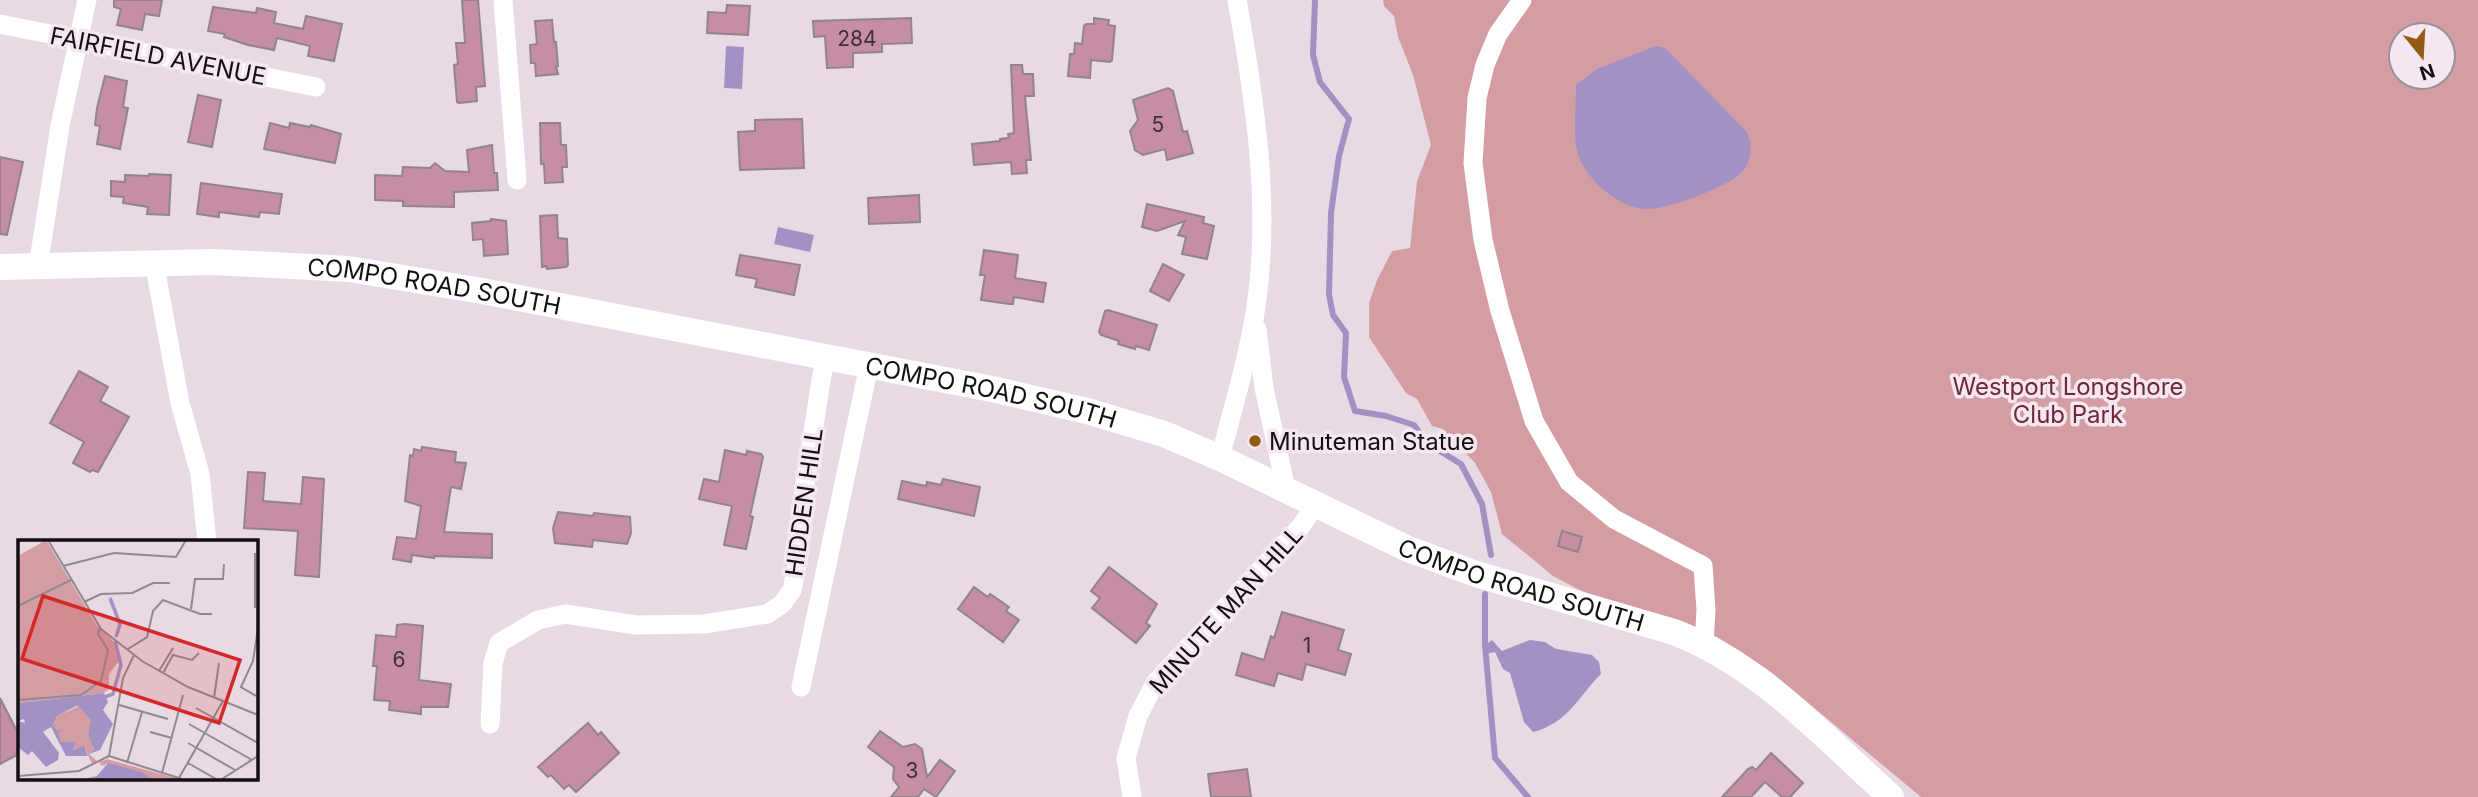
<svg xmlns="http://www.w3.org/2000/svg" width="2478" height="797" font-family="Inter,sans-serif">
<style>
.green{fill:#d49da3;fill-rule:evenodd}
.water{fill:#a192c3}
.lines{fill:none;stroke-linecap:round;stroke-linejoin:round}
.stream{stroke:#a192c3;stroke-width:6}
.building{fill:#c58ea4;stroke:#928489;stroke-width:2}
.street{stroke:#fff;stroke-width:19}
.secondary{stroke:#fff;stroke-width:26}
.poi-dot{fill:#925a12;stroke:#f4e7f1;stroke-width:2.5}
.labels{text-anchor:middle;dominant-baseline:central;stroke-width:7;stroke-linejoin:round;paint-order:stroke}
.number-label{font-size:21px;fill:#402f36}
.street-label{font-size:24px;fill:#130f12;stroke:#f4e7f1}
.park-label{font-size:24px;fill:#712836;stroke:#f4e7f1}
.poi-label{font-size:24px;fill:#130f12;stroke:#f4e7f1;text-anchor:start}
.inset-river{fill:none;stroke:#a192c3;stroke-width:3.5}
.inset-road{fill:none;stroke:#928990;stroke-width:2}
.view{fill:#d62828;fill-opacity:0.15;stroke:#d62828;stroke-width:3.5}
.inset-edge{fill:none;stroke:#130f12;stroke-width:3.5}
</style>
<rect width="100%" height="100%" fill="#e7dae4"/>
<path class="green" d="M1383,0H2478V797H1921L1771,672L1717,637L1597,599L1553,576L1502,534L1491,492L1475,463L1443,429L1432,426L1417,399L1406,393L1369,337V303L1377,280L1392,251L1410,248L1417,181L1431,145L1413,75L1398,37L1394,16L1384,6ZM2401,35H2443V77H2401Z"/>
<g class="water">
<path d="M726,46L744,47L742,89L724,88Z"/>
<path d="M1656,46L1665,48L1745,130C1754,142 1752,164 1740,174C1724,188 1667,210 1646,209C1618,208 1586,179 1578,154C1573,138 1576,103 1576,85L1597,69Z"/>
<path d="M778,227L814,235L810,252L774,244Z"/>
<path d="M1492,640L1502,651L1530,640L1545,642L1556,649L1592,655L1599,662L1601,674C1577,698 1568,723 1533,732L1524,722L1510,673L1503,669L1495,652L1486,654L1485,645Z"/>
</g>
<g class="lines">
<g class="stream">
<path d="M1315,0L1313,55L1320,82L1349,119L1339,156L1331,213L1329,294L1333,315L1346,333L1344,377L1355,411L1386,416L1414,425L1427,443L1461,464L1482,504L1491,555"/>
<path d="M1485,594V645L1495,758L1528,797"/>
</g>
</g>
<g class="building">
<path d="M114,0H162L159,16L145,14L142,30L117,25L121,9L114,7Z"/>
<path d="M462,0H478L485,86L476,87L477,101L459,103L457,102L454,65L458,64L456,43H465Z"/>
<path d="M727,5L750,6L748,35L707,33L708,12L726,13Z"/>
<path d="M213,7L256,13L257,8L276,12L274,23L303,29L306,16L342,24L334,61L308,56L310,46L277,38L274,50L248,45L224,37L225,34L208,31Z"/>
<path d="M911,18L912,43L882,44V52L853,53V67L827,68L825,36L814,37L813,21Z"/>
<path d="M1094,18L1109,20L1108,25L1115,26L1112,60L1110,62L1091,60L1090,78L1068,76L1070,54H1074L1075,43L1082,44L1084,26L1086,24H1094Z"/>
<path d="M552,20L554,42H556L558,66H556L558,74L536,76L535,63H531L530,45L537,44L535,21Z"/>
<path d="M1011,65H1022L1023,74H1033L1034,96H1025L1031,160H1026L1027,173L1012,174L1011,162L974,165L972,144L1000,141V139L1009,138L1008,134L1014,133Z"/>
<path d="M105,76L127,81L123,107L128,108L120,149L97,144L100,126L95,125L97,108Z"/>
<path d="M1168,88L1173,91L1183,132L1187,131L1193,153L1167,160L1165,149L1143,155L1135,150L1130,131L1138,120L1133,100Z"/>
<path d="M198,95L221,100L212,147L188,142Z"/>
<path d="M802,119L804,168L740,170L738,132L755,131V120Z"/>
<path d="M270,123L289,128L290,123L310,127L311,125L341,134L335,163L264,149Z"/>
<path d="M540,123H560L561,145H566L567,167H562L563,182L545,183L544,164H541Z"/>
<path d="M492,145L494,173H497L498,190L454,192V207L403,206V201L375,200V175L402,176L403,167L430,168L435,163L445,171L469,172L467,150Z"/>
<path d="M0,157L23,162L7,235L0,234Z"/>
<path d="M149,174L171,175L169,215L147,214L148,207L123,203L124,197L111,196V181L125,182V175L149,176Z"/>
<path d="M201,183L282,194L279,214L260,212L259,217L219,212V217L197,214Z"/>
<path d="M919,195L920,222L869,224L868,198Z"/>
<path d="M1147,204L1204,217L1203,223L1214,226L1207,259L1182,254L1186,237L1178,235L1185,221L1157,231L1142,227Z"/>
<path d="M557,215L558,238L567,239L568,265L566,267L547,269L546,266L542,267L540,216Z"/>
<path d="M491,219L506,221L508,254L484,256L483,239L473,240L472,223L491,221Z"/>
<path d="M984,250L1018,255L1015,278L1046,283L1043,302L1014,297L1013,304H1009L981,300L985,275H980Z"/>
<path d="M740,255L800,265L794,295L755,287L757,279L736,275Z"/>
<path d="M1163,264L1184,275L1169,301L1150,291Z"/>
<path d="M1108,310L1157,325L1149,350L1136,346L1135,349L1118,344L1119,341L1101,335L1099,332L1105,311Z"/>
<path d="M79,371L108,387L100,401L129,417L98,472L92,470L90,472L73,463L84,442L50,423Z"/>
<path d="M422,447L456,452L455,462L466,463L461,489L451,487L444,532L492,534V558L434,556V558L412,555L411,562L393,559L397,537L416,539L421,506L405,501L410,455L413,456L414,449L421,451Z"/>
<path d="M725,450L746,455L747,451L761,454L763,457L750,516L753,517L746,549L724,545L732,506L699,499L704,479L719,482Z"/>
<path d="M248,472L265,473L263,501L301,504L303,477L324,479L319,577L295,575L298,531L244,528Z"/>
<path d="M943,479L980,487L974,516L898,499L902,481L926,486L927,482L941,485Z"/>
<path d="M558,512L593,516L594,513L630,517L631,533L627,544L593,540L592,547L555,543L553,528Z"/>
<path d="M1562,531L1582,537L1578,552L1558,546Z"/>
<path d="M1109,567L1157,604L1146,623L1150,626L1136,643L1092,608L1100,598L1091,591Z"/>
<path d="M974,587L988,597L990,594L1009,607L1006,611L1019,620L1003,642L958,609Z"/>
<path d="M1282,612L1344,630L1338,650L1351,654L1345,675L1306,664L1302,680L1278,673L1274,686L1236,675L1242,653L1264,660L1271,636L1274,638Z"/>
<path d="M405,624L423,626L419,680L451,684L448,707H421V714L389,710L390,701L374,700L377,666H373L376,635L396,637L397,625Z"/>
<path d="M0,698L19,735V754L0,764Z"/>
<path d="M588,723L598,735L601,732L619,753L576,792L569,785L564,789L551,775L548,777L538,767Z"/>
<path d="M880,731L903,747L915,744L922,749L927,777L940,760L955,771L936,797L924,789L918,797H891L899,787L893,779L894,767L868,747Z"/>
<path d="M1771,753L1803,783L1790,797H1782L1765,782L1751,797H1722L1748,769L1752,767L1756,770Z"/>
<path d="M1247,769L1251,797H1211L1208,774Z"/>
</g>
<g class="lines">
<g class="street">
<path d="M503,0L517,180"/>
<path d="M1522,0L1498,34L1485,65L1477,98L1473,163L1483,240L1500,311L1534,421L1569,482L1614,519L1703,566L1706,610L1704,644"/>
<path d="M0,24L316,87"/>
<path d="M154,262L180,403L200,474L207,542"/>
<path d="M38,267L60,126L87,0"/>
<path d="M1257,329L1264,388L1286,489"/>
<path d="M1220,458C1233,408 1248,358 1256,307C1271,206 1255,100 1237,0"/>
<path d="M801,687L869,365"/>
<path d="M490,724L493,663L499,643L538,620L565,614L636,625L704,624L767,614L782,604L792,590L800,550L804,490L821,380L826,357"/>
<path d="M1132,797L1126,758L1138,716L1155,683L1302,525L1315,505"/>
</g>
<path class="secondary" id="s1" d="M0,267L214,262L349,269L482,291L992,389L1087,411L1164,434L1220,458L1408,549L1476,574L1674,632C1760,665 1824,737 1891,797"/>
</g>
<circle class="poi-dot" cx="1255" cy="441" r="7"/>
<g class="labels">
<g class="number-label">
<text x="857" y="38">284</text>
<text x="1158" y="124">5</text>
<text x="1307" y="645">1</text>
<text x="399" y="659">6</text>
<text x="912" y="770">3</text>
</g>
<g class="street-label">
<text transform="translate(158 56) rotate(11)">FAIRFIELD AVENUE</text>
<text stroke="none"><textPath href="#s1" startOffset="436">COMPO ROAD SOUTH</textPath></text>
<text stroke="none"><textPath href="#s1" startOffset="1003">COMPO ROAD SOUTH</textPath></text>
<text transform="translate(804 502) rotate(-82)">HIDDEN HILL</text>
<text stroke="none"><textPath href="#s1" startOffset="1570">COMPO ROAD SOUTH</textPath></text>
<text transform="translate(1226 610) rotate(-48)">MINUTE MAN HILL</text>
</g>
<g class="park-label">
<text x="2068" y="386">Westport Longshore<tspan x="2068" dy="28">Club Park</tspan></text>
</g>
<g class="poi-label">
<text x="1269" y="441">Minuteman Statue</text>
</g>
</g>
<g transform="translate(18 540)">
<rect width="240" height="240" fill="#e7dae4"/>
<path d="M28,0L78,84L96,102L101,121L91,134V149L86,153L0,163V16ZM59,161L74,180L70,194L76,209L71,214L79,221L74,224L67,208L55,209L58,202H43L35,186L39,176L59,167ZM90,219L92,220L161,239H133L90,223L84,226L81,222Z" fill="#d49da3"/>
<path d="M86,153L90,162L85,170L95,184L82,210L71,214L76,209L70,195L73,180L60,165L39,176L35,185L39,191L45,189L40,193L43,202H58L55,210L66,206L70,216H48L33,187L25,192L41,213L40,220L28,227L14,211L10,215L0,207V181L7,183L6,179L0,181L1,163ZM90,223L124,232L133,239H66L79,236Z" fill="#a192c3"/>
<path class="inset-river" d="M92,58L102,84L98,97M87,157L95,154L103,125L97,101"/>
<path class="inset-road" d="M30,0L83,89L124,121L170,147L240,175M237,13V68M45,26L96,13L158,17L168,0M66,62L83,54L114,53L135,43H152M0,66L53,40M173,69L177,39H205L206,24M240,88L235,121L223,147L240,157M110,109L129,97L135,71L145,60L182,74H194M141,131L155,108M145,133L155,115L174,120L181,113M196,158L201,123M0,160L63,155L83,141L90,110L80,94L82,88M101,165L150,179M178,168L240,203M171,184L234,220M132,192L154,198M170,203L217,230M91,216L105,138L116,115M91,216L164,239M109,223L124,172M170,223L198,239M144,233L165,155M0,236L61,231L91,216M161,238L205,161M204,239L240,216"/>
<path class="view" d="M25,56L222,120L201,183L4,119Z"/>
<rect width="240" height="240" class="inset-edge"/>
</g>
<g transform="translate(2422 56) rotate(162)"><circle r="33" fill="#f4e7f1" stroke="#9a9198" stroke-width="2"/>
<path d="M0-5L12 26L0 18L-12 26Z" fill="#925a12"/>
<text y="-10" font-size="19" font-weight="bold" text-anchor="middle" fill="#130f12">N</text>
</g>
</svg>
